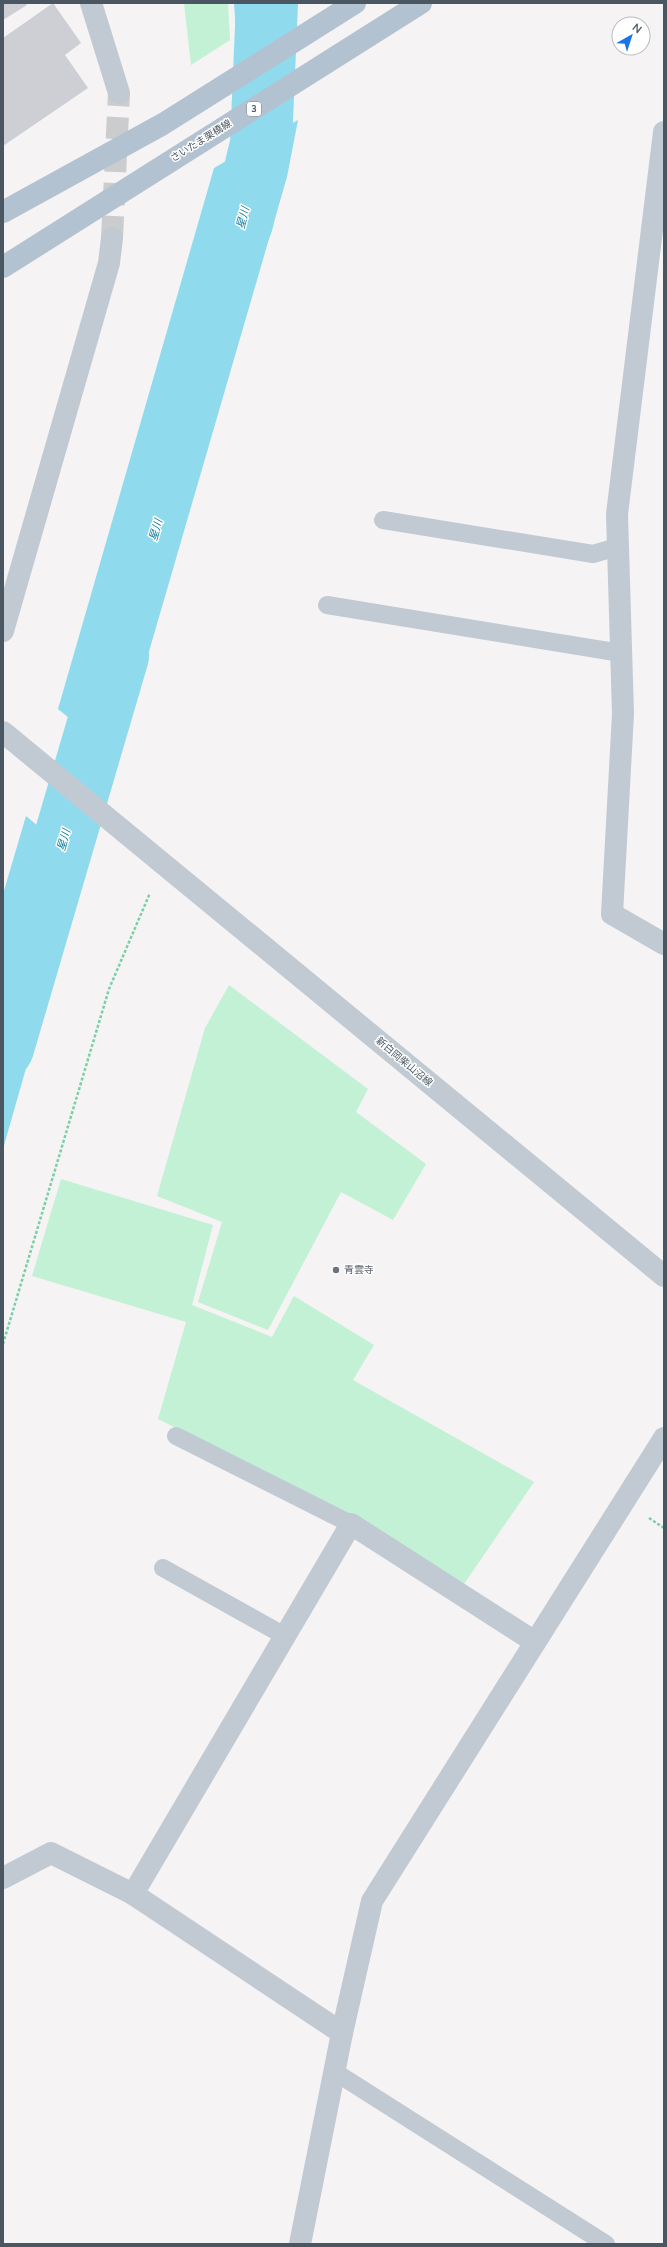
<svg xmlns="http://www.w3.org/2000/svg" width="667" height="2247" font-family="'Nunito Sans','Noto Sans JP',sans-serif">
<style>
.green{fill:#c3f1d5}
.water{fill:#90daee}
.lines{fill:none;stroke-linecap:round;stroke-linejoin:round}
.river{stroke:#90daee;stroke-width:62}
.building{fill:#cdcfd5}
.minor-tunnel{stroke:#caccce;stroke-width:22;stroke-dasharray:22 11;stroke-linecap:butt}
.path{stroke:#7ad0a6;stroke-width:2.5;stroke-dasharray:3 2;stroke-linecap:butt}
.service{stroke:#c1cad2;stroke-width:18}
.minor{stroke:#c1cad2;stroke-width:22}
.tertiary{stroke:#c1cad2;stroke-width:22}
.primary{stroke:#b3c2d1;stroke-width:22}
.worship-dot{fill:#6b7280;stroke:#fff;stroke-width:1.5}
.labels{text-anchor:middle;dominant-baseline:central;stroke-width:3;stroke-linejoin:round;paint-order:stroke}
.shield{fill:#fff;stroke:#808990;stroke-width:1}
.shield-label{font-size:9px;font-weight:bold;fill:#4a5661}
.street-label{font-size:10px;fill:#4a5661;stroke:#fff}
.worship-label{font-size:10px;fill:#5b616d;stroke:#fff;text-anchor:start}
.water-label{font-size:11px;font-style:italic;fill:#0c7c9b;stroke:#fff}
</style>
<rect width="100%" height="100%" fill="#f5f3f3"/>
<g class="green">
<path d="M184,3H228L230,40L191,65Z"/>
<path d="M229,985L368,1089L356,1112L426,1164L393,1220L341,1192L268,1330L198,1302L222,1222L157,1196L205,1028Z"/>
<path d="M61,1179L213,1225L192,1305L272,1337L294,1296L374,1345L353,1380L534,1482L464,1584L360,1519L158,1419L186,1322L32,1276Z"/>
</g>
<g class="water">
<path d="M234,3H281L236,32Z"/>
<path d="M298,120L287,177L118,758L58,709L214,168Z"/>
<path d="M26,816L84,865L3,1149V894Z"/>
</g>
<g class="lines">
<g class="river">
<path d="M242,223L261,144L267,3"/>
<path d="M3,1048L118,656"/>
</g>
</g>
<g class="building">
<path d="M3,3H25L27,5L3,20Z"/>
<path d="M53,3L81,43L65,55L88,88L3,146V38Z"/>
</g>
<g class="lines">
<path class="minor-tunnel" d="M112,238L119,93"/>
<g class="path">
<path d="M3,1344L109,989L150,893"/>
<path d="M649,1518L664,1528"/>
</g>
<g class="service">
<path d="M383,520L593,554L617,547"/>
<path d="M327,605L621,653"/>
<path d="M176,1436L351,1524"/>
<path d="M163,1568L285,1636"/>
<path d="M335,2072L606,2244"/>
</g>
<g class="minor">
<path d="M91,3L119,93"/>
<path d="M664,132L617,514L623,714L612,914L664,944"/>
<path d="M3,631L109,263L112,238"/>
<path d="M3,1878L51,1853L133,1894L342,2033"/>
<path d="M133,1894L351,1524L535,1642"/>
<path d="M300,2244L342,2033L372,1901L664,1438"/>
</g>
<path class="tertiary" d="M3,732L664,1276"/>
<g class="primary">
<path d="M3,212L163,124L355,3"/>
<path d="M3,267L421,3"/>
</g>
</g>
<circle class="worship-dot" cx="336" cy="1270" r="4"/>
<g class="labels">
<rect class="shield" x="247" y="102" width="14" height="14" rx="3"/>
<g class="shield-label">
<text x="254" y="109">3</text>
</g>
<g class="street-label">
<text transform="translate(201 141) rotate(-32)">さいたま栗橋線</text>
<text transform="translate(404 1062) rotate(40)">新白岡柴山沼線</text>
</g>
<g class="worship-label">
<text x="344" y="1270">青雲寺</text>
</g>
<g class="water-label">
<text transform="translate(243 218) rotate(-76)">星川</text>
<text transform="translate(156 530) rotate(-74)">星川</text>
<text transform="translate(64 840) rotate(-74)">星川</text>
</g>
</g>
<rect width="667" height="2247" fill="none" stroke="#4a5661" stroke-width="8"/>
<g transform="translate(631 36) rotate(39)"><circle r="19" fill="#ffffff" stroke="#b7bbc0"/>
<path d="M0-3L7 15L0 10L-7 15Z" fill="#1a73e8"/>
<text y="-6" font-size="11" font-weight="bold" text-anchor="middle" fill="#4a5661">N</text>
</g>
</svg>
